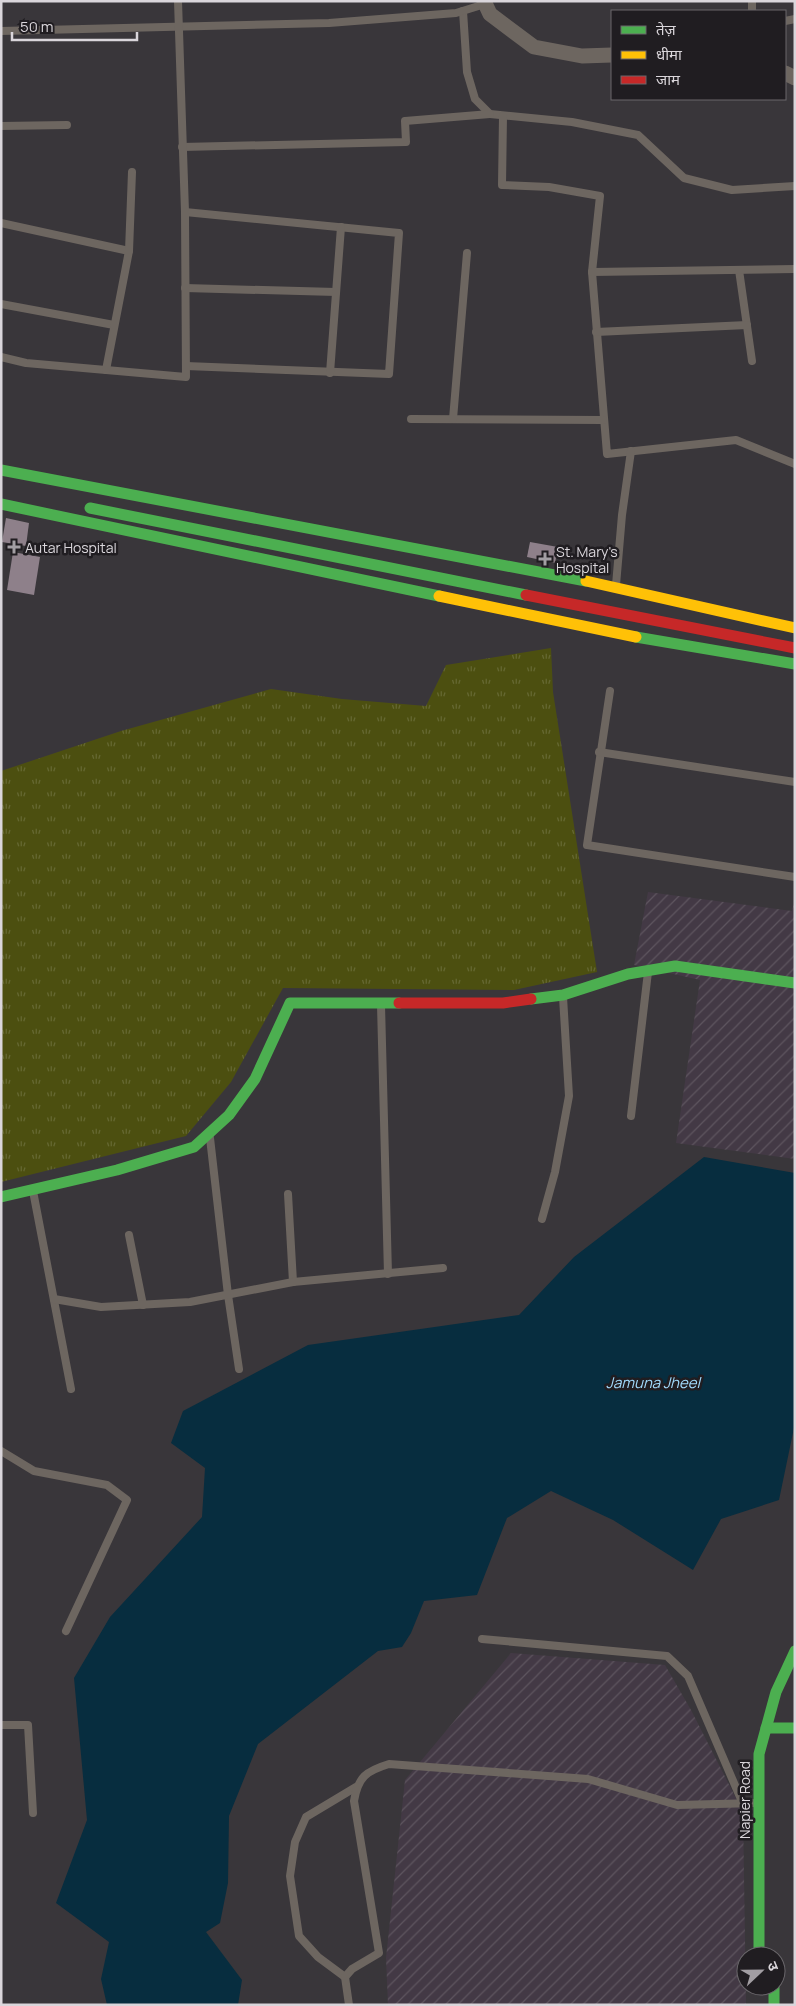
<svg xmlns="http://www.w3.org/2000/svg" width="796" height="2006" font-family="Manrope,'Noto Sans Devanagari',sans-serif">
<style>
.industrial{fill:url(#industrial-furrows)}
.grass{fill:url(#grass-tufts)}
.water{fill:#072d3f}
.building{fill:#8e808a}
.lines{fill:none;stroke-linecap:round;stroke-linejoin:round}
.lane{stroke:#6d6660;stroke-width:8}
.street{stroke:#6d6660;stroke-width:15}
.fast{stroke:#4caf50;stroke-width:11}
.slow{stroke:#ffc107;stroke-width:11}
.jam{stroke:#c62828;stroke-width:11}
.poi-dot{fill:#a29ea3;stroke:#201d21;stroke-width:2}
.labels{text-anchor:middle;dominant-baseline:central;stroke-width:5;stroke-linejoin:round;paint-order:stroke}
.poi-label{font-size:14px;fill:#dad6db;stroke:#201d21;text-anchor:start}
.street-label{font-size:14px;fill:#dad6db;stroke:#201d21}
.water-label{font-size:15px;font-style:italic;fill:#a1d9fb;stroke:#201d21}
</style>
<defs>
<pattern id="industrial-furrows" width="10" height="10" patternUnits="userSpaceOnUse" patternTransform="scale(1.25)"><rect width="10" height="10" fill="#433945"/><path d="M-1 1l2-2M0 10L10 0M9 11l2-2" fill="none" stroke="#5e555f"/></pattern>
<pattern id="grass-tufts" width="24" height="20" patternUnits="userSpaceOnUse" patternTransform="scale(1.25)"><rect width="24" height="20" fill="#4c4f10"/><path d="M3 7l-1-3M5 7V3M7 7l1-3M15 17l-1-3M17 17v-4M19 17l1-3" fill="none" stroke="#656832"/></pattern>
</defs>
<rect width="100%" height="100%" fill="#39363a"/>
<g class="industrial">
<path d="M648,892L792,911L795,899V1159L676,1143L700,980L634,965Z"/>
<path d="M511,1653L665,1665L691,1710L743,1812L746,2005H388L386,1958L405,1780Z"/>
</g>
<path class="grass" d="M551,648L553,692L597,972L514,990L283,988L231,1082L186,1136L1,1182V771L121,731L271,689L342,699L426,706L446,665Z"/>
<path class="water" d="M704,1157L795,1173V1423L779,1500L721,1519L693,1570L613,1520L551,1491L507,1518L477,1595L424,1601L411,1633L402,1647L378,1651L258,1744L229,1816L228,1883L220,1923L206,1932L242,1980L238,2005H107L101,1979L109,1942L56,1903L87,1820L74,1678L110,1617L202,1517L205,1468L171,1443L183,1411L308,1345L519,1315L574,1257Z"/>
<g class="building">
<path d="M6,518L29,523L26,546L2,542Z"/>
<path d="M530,542L558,547L555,563L527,557Z"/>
<path d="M13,552L40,557L34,595L7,590Z"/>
</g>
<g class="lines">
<g class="lane">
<path d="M463,11L467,72L475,99L490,114L572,122L638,135L684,178L732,190L795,186"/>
<path d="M752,11V1"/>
<path d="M785,21L795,19"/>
<path d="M1,31L329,23L456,13L485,4"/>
<path d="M503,116L502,185L549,187L600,196L592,272L607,454L736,440L795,464"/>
<path d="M1,126L67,125"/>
<path d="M182,147L406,142L405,121L490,114"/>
<path d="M185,212L399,233L389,374L186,366"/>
<path d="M1,223L129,251"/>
<path d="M739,270L752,361"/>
<path d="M592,272L795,269"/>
<path d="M185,288L336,292"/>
<path d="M1,304L114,325"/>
<path d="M596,332L747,325"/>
<path d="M1,357L26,363L186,377L185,212L178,1"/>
<path d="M106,370L129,251L132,172"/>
<path d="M330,373L341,227"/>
<path d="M411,419L603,420"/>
<path d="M453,419L467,253"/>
<path d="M616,585L622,515L631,451"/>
<path d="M610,691L587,845L795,877"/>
<path d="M599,752L795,782"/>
<path d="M381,1005L388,1274"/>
<path d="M631,1116L648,972"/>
<path d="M210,1138L228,1295L239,1369"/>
<path d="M33,1191L71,1389"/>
<path d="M288,1194L293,1282"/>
<path d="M542,1219L555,1172L569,1096L563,997"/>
<path d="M129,1235L143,1305"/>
<path d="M54,1299L101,1307L190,1302L293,1282L443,1268"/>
<path d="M1,1451L34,1471L107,1485L127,1500L66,1631"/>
<path d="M482,1639L667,1656L688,1676L743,1804"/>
<path d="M1,1725H28L33,1813"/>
<path d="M345,1977L318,1957L299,1936L290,1876L295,1842L306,1817L356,1787"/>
<path d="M349,2005L345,1977L352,1969L379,1953L354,1801C358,1777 366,1771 389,1764L588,1779L677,1805L758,1803"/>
</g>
<g class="street">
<path d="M484,1L490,14L534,47L582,56L612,55"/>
<path d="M785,73L795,78"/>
</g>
<g class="fast">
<path d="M1,470L586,581"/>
<path d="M1,504L439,596"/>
<path d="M90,508L526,595"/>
<path d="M636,637L795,664"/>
<path d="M531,999L563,995L628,974L675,966L795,983"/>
<path d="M1,1197L117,1170L194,1147L229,1115L255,1079L290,1003H399"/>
<path d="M766,1728H795"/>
<path d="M759,1956V1754L776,1692L795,1651"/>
<path d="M774,1986V2005"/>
</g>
<g class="slow">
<path d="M586,581L795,628"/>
<path d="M439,596L636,637"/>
</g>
<g class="jam">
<path d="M526,595L795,648"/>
<path d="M399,1003H503L531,999"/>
</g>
</g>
<g class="poi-dot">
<path d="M11.5 539.5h5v5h5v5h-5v5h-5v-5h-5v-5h5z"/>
<path d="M542.5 551.5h5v5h5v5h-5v5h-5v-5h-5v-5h5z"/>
</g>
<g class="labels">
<g class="poi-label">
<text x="25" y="547">Autar Hospital</text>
<text x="556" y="551">St. Mary's<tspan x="556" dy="16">Hospital</tspan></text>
</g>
<g class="street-label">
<text transform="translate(744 1800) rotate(-90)">Napier Road</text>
</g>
<g class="water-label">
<text x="653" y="1382">Jamuna Jheel</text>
</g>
</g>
<rect width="796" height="2006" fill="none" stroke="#dad6db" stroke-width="5"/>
<rect x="611" y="10" width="175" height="90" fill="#201d21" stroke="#6a676b"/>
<rect x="621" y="26" width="25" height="8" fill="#4caf50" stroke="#6a676b"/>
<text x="656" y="35" font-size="15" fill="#dad6db">तेज़</text>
<rect x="621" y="51" width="25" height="8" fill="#ffc107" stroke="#6a676b"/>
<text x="656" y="60" font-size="15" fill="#dad6db">धीमा</text>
<rect x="621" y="76" width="25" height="8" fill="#c62828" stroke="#6a676b"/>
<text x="656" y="85" font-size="15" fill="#dad6db">जाम</text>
<g transform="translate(761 1971) rotate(68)"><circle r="24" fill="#201d21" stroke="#6a676b"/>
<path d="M0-4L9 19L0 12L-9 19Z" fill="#a29ea3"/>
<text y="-8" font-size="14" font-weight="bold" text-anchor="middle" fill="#dad6db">उ</text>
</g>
<path d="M12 32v8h125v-8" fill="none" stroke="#dad6db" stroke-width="2.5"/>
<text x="20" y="32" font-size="15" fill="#dad6db" stroke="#201d21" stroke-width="4" paint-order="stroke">50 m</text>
</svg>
